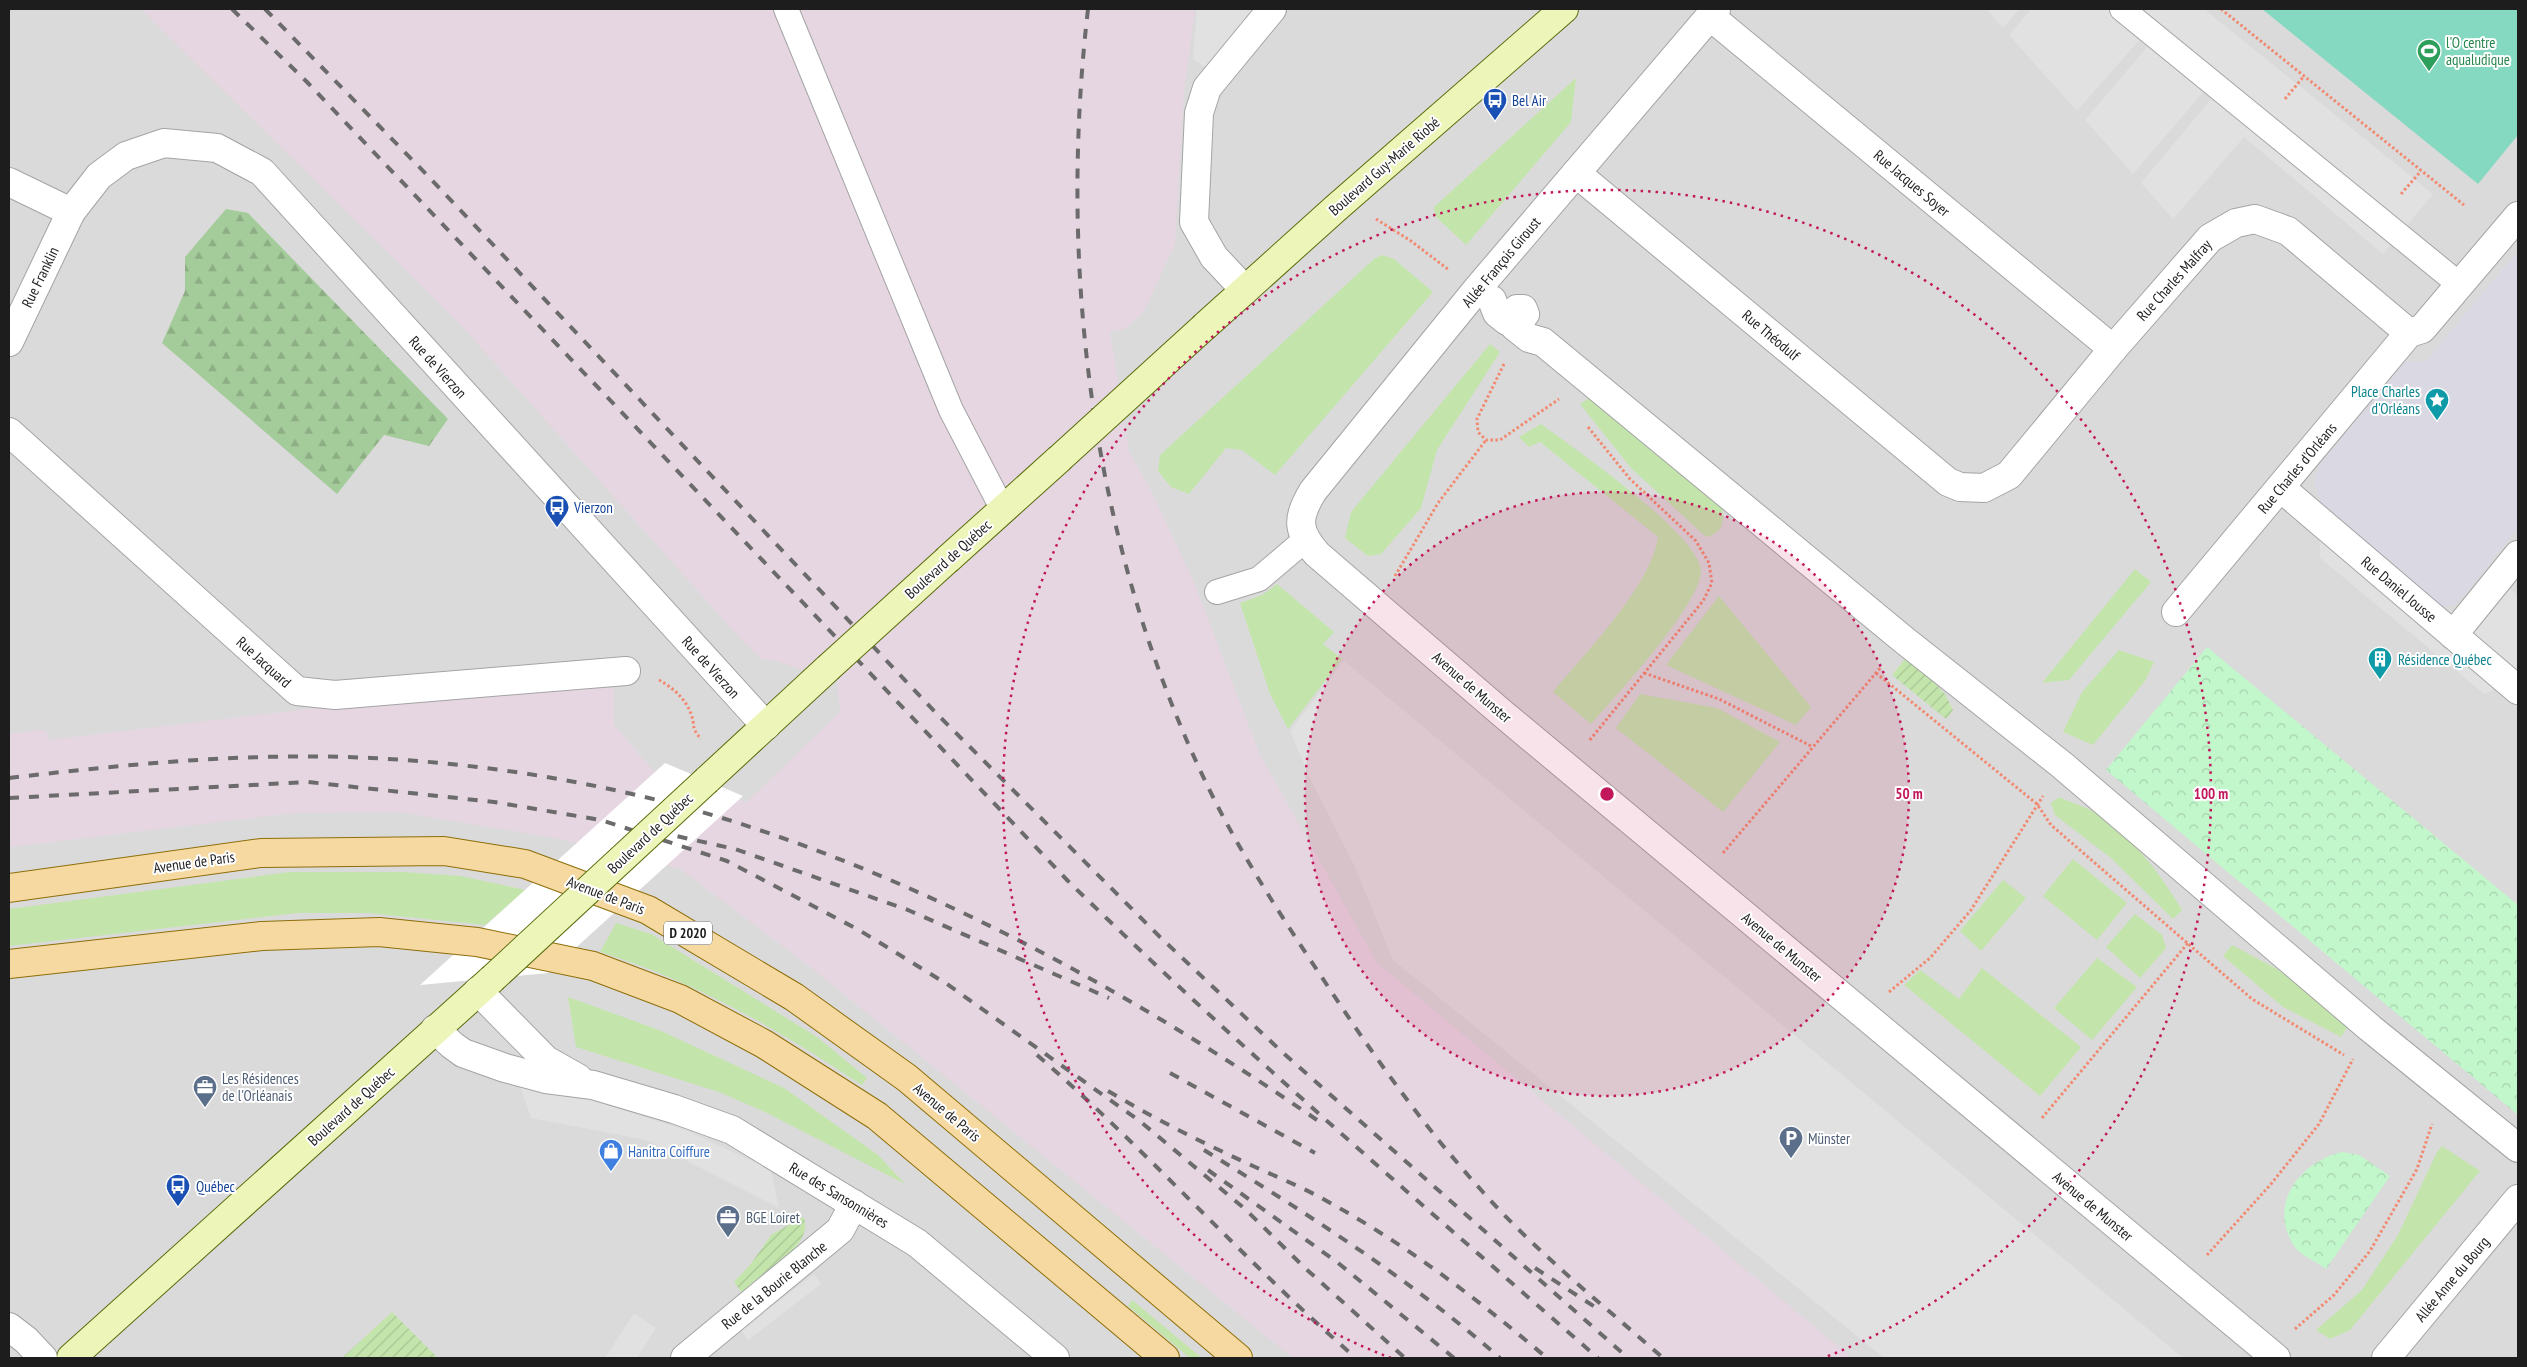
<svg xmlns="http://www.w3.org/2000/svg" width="2527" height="1367" font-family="'PT Sans Narrow',sans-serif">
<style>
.residential{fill:#dbdada}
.industrial{fill:#e6d6e2}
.grass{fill:#c3e5ac}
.forest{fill:url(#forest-firs)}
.park{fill:url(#park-crowns)}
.garden{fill:url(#garden-furrows)}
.pitch{fill:#85d9c0}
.parking{fill:#e1e1e1}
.plaza{fill:#d9d8e3}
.pier{fill:#fff}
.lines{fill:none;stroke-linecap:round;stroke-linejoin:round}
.lane-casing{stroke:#a4a4a4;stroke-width:26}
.street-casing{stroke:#a4a4a4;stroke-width:30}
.secondary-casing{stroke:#596d0b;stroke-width:30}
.primary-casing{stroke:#8d6e09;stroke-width:30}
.path{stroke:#f18a71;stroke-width:3;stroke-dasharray:2.5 2.5;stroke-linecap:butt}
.lane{stroke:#fff;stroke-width:24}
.street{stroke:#fff;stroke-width:28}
.secondary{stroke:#edf5b9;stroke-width:28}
.primary{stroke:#f6d9a0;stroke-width:28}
.rail{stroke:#6b6b6b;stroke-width:4;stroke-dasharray:10 10;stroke-linecap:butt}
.secondary-bridge-casing{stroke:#596d0b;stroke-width:30;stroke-linecap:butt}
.secondary-bridge{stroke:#edf5b9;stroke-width:28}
.ring{fill:none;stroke:#c2185b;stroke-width:2.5;stroke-dasharray:2.5 5}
.labels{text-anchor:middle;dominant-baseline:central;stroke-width:4;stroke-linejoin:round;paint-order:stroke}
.shield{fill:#fff;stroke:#616161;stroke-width:1}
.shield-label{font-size:14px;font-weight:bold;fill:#1d1d1d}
.leisure-label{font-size:15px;fill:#27864d;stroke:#fff;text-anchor:start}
.transit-label{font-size:15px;fill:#164399;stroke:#fff;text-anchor:start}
.street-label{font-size:15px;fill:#1d1d1d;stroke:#fff}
.culture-label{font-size:15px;fill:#0d838f;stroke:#fff;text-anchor:end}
.service-label{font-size:15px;fill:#4e5e75;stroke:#fff;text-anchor:start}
.shop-label{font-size:15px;fill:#366cbe;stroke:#fff;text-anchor:start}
.centre{fill:#c2185b;stroke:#fff;stroke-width:2.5}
.ring-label{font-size:15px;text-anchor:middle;font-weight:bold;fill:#c2185b;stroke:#fff;stroke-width:4;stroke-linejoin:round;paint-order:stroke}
</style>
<defs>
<pattern id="forest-firs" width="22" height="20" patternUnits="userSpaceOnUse" patternTransform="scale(1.25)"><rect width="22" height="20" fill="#a4cb9a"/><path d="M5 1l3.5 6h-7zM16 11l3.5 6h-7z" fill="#8dae84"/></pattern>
<pattern id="park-crowns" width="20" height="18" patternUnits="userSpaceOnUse" patternTransform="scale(1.25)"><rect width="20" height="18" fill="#c2f6cb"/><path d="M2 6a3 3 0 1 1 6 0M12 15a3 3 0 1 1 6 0" fill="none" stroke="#a6d2ae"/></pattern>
<pattern id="garden-furrows" width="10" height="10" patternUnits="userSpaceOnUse" patternTransform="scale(1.25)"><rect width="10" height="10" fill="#c3e5ac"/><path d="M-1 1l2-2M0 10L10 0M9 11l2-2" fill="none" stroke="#a7c494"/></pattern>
</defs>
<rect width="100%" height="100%" fill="#eeebe3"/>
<rect class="residential" x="9" y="9" width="2509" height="1349"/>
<path class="industrial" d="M141,9H1195L1184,91L1175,244L1144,311L1125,329L1110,332L1129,452L1151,491L1193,580L1260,755L1377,963L1852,1358H1293L809,966L679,868L555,838L400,812L294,813L9,847V734L44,730L50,736L48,740L501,686L613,683L614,725L661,780L747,802L840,712L836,670L815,674L773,660L761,659L738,636L459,323Z"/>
<g class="grass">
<path d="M1576,78L1571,122L1466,245L1435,216L1434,207Z"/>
<path d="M1382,255L1394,259L1433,292L1275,475L1242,450L1226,448L1189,494L1171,487L1158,471L1160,455L1374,259Z"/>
<path d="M1490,344L1500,352L1437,450L1421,508L1381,554L1368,556L1345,538L1351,512Z"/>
<path d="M1589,398L1721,501C1724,518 1726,532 1706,537L1631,468L1580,404Z"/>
<path d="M1541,424C1572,447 1700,535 1701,571C1701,604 1614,698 1591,724L1553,692C1585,653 1651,586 1658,537L1540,442L1529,447L1519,437Z"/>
<path d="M2135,569L2151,582L2069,680L2042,683Z"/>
<path d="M1277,584L1334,632L1323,644L1342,659L1288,729L1270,694L1240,603L1262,595Z"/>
<path d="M1719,596L1811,707L1796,725L1666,665Z"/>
<path d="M2119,650L2154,662L2145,681L2093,745L2063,732L2082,692Z"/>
<path d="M1640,694L1717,708L1780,742L1723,812L1616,728Z"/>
<path d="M2059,797C2072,803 2089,808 2101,816C2136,841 2160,874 2182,910L2173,919L2111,858L2055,815L2051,803Z"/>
<path d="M2073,859L2127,903L2097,940L2043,896Z"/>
<path d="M290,872H403L460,876L526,890L485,925L368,913H298L9,946V909Z"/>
<path d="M2003,880L2026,898L1981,951L1960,931Z"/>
<path d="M2135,914L2162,935L2166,948L2140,978L2106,947Z"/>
<path d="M616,923L651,934L817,1037L867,1078L862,1085C779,1030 695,981 600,952Z"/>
<path d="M2232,945L2277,969L2349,1024L2341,1037L2283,1007L2223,956Z"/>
<path d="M2097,958L2137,987L2092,1040L2054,1008Z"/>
<path d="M1982,968L2081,1047L2040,1096L1904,985L1920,970L1959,999Z"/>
<path d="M568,997L659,1030L784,1088L878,1155L905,1184L765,1112L719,1092L576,1047Z"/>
<path d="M2442,1146L2480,1171L2350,1330L2330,1339L2316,1330L2362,1290L2398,1235L2437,1152Z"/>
<path d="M1132,1300L1202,1358H1190L1128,1306Z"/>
</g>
<path class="forest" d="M226,209L248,213L448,419L429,446L384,435L337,494L162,343L185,291V257Z"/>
<g class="park">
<path d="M2207,647L2518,905V1115L2106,770Z"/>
<path d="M2342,1152L2359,1155L2390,1176L2326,1269C2317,1262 2300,1255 2294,1246C2267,1204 2300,1162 2342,1152Z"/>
</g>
<g class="garden">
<path d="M1908,655L1945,694L1953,710L1946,719L1892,675Z"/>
<path d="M804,1217C804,1220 806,1225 805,1229C801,1252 760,1279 742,1293L734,1282L750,1265L772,1234Z"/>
<path d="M392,1312L437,1357L342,1358Z"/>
</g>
<path class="pitch" d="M2262,9H2518V135L2478,184Z"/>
<g class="parking">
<path d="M1197,9H1258L1209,70L1193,59Z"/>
<path d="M1986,9H2020L2003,28Z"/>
<path d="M2031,9H2204L2433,194L2383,254L2244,137L2173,219L2141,183L2213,97L2205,90L2133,174L2085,120L2148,46L2140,39L2077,111L2009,35Z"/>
<path d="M2320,539L2459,652L2509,588L2518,595V704L2498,688L2484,694L2320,558Z"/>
<path d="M1344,661L2183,1358H1884L1393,960L1355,867L1311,780L1290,731Z"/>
<path d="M519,1082L576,1095L688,1131L771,1170L779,1208L646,1140L531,1118Z"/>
<path d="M814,1274L821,1284L748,1340L741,1330Z"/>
<path d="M634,1313L656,1328L637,1358H605Z"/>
</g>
<path class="plaza" d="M2518,251V528L2463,597L2454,605L2442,607L2323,509L2314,482L2319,465L2405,362H2425Z"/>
<path class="pier" d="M665,763L743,796L548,973L420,985Z"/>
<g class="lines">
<defs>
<g id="lane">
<path d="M786,9L951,410L1003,510"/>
<path d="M2122,9L2460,285"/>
<path d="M1217,592L1259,579L1305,540"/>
</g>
<g id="street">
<path d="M1716,9L1478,288L1313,491C1297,517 1296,530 1317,554L1503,714L2276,1358"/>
<path d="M1711,17L2113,349"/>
<path d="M1576,173L1948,482L1960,487L1984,488L2009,475L2113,349L2210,238L2236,223L2255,219L2288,231L2409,333"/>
<path d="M9,182L71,212"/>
<path d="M1245,290L1214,257L1194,222L1199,113L1207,88L1272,9"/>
<path d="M1492,300L1497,313L1507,321L1517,309H1523L1525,314L1514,326L1529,338L1543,342L1904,640L2062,765L2370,1028L2518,1148"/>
<path d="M9,342L71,212L99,176L126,156L164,143L217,148L262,172L766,726"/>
<path d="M9,432L297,691L335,695L626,671"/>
<path d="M2281,488L2518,690"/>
<path d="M2176,612L2409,333L2422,329L2518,216"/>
<path d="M2453,635L2518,555"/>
<path d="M478,991L546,1060L578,1078"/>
<path d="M435,1029L452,1045L463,1053L505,1068L546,1079L593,1085L674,1109L732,1130L917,1243L1055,1358"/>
<path d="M9,1327L26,1340L43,1358"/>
<path d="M685,1358L840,1230L854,1204"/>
<path d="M2386,1358L2518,1199"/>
</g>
<g id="secondary">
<path d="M1205,326L1336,208L1564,9"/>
<path d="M948,559L1059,459"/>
<path d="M707,780L828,668"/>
<path d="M71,1358L492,979"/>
</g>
<g id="primary">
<path d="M9,888L261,853L444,851L525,864L648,910L794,997L907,1078L1238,1358"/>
<path d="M9,964L262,936L379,932L477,942L593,966L680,999L764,1044L877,1116L1165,1358"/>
</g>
</defs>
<use href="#lane" class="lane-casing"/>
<use href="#street" class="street-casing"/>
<use href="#secondary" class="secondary-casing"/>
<use href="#primary" class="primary-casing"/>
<g class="path">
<path d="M2221,9L2464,205"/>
<path d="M2285,99L2304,76"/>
<path d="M2401,194L2421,171"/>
<path d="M1376,219L1411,241L1449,270"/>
<path d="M1504,364L1477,419L1478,432L1486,440H1500L1559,399"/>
<path d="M1588,427L1630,479L1696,541L1709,563L1712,583L1703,601L1589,741"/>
<path d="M1395,576L1438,503L1486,440"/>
<path d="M1644,673L1719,699L1813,747"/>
<path d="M1876,673L2037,804L2051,825L2252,999L2344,1055"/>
<path d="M659,680C672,687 686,699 691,714C696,727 690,726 701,739"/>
<path d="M1723,853L1881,667"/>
<path d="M1889,992L1930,958L1971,910L2043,796"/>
<path d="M2042,1118L2188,943"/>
<path d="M2207,1255L2271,1184L2319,1124L2353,1059"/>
<path d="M2295,1329L2334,1295L2370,1251L2417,1169L2432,1124"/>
</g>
<use href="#lane" class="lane"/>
<use href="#street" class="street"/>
<use href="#secondary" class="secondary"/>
<use href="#primary" class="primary"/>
<g class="rail">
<path d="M232,9L307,82L1068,881C1238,1047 1419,1202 1598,1358"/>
<path d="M265,9L428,176L937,714L1160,937L1281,1051L1628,1358"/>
<path d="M1088,9C1057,275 1093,555 1213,797C1245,861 1285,922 1325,982C1373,1055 1424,1127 1482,1191C1537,1253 1602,1304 1663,1358"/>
<path d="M9,778C129,764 249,752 371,758C493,764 618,785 735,822C942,888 1138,997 1317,1120"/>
<path d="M9,798L308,782L494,802L601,820L727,861L859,930L947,984L1141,1122L1245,1209L1305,1268L1405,1358"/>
<path d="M658,832L735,849L908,910L1109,998"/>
<path d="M1037,1055C1148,1151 1245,1262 1356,1358"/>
<path d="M1170,1073L1315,1153"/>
<path d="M1108,1091C1155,1119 1203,1143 1253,1166C1277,1177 1302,1187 1325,1200C1407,1245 1476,1298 1547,1358"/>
<path d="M1204,1150C1306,1213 1410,1279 1500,1358"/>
<path d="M1208,1170L1337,1262L1454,1358"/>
<path d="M1535,1268L1598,1309"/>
</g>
<defs>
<g id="secondary-bridge">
<path d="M1059,459L1205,326"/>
<path d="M828,668L948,559"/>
<path d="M492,979L707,780"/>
</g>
</defs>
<use href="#secondary-bridge" class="secondary-bridge-casing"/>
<use href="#secondary-bridge" class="secondary-bridge"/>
</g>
<circle cx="1607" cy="794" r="302" fill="#c2185b" fill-opacity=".12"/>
<g class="ring">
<circle cx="1607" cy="794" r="302"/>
<path d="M1391 1358A604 604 0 1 1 1823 1358"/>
</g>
<defs>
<symbol id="stadium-pin" viewBox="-11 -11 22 30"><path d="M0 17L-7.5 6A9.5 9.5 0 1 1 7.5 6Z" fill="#2e9e5b" stroke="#fff"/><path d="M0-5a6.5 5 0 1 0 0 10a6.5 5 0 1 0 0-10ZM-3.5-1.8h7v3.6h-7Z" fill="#fff"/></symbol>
<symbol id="bus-pin" viewBox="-11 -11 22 30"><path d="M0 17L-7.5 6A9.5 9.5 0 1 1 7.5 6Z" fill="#1a4fb4" stroke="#fff"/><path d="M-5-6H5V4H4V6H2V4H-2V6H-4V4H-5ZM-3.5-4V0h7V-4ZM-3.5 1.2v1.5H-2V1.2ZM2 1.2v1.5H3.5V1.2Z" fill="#fff"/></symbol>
<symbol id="sight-pin" viewBox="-11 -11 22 30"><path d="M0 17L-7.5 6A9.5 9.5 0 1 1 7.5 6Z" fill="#0f9aa8" stroke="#fff"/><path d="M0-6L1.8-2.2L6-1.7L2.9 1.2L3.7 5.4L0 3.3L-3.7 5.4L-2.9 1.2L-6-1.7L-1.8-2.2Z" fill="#fff"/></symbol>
<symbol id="building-pin" viewBox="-11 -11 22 30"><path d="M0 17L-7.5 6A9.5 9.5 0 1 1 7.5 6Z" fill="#0f9aa8" stroke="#fff"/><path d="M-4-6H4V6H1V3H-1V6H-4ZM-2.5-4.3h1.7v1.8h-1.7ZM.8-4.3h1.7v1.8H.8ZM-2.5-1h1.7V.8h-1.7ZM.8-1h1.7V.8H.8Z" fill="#fff"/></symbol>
<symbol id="office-pin" viewBox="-11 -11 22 30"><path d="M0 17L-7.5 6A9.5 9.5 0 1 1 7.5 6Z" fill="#5c6f8a" stroke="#fff"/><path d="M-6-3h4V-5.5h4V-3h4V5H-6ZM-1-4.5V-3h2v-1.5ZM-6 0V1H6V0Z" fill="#fff"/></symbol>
<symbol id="parking-pin" viewBox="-11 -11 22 30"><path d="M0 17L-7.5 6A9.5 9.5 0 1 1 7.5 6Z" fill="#5c6f8a" stroke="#fff"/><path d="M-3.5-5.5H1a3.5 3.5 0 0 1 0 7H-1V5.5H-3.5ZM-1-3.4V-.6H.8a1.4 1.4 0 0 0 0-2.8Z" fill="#fff"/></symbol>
<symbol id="shop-pin" viewBox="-11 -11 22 30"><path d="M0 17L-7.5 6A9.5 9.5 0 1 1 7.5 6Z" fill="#3f7fe0" stroke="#fff"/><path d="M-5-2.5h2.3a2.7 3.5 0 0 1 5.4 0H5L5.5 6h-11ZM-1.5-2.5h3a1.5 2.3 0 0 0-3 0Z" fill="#fff"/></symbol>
</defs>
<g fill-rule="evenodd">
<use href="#stadium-pin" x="2415" y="37" width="28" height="38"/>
<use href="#bus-pin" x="1481" y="86" width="28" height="38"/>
<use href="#sight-pin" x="2423" y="386" width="28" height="38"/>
<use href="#bus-pin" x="543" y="493" width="28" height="38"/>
<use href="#building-pin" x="2366" y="645" width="28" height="38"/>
<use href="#office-pin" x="191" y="1073" width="28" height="38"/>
<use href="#parking-pin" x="1777" y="1124" width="28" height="38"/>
<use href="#shop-pin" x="597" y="1137" width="28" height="38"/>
<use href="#bus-pin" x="164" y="1172" width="28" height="38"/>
<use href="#office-pin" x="714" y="1203" width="28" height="38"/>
</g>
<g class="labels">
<rect class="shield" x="664" y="921.5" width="48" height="23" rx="4"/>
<g class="shield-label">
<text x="688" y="933">D 2020</text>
</g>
<g class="leisure-label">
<text x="2446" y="42">l'O centre<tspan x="2446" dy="17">aqualudique</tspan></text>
</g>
<g class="transit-label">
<text x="1512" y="100">Bel Air</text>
<text x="574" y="507">Vierzon</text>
<text x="196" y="1186">Québec</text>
</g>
<g class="street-label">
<text transform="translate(1384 166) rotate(-41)">Boulevard Guy-Marie Riobé</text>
<text transform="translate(1912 183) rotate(40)">Rue Jacques Soyer</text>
<text transform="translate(1501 262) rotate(-50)">Allée François Giroust</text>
<text transform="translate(40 277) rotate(-64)">Rue Franklin</text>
<text transform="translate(2174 280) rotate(-48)">Rue Charles Malfray</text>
<text transform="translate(1771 335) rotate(40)">Rue Théodulf</text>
<text transform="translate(438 367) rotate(48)">Rue de Vierzon</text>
<text transform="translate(2297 468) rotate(-50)">Rue Charles d'Orléans</text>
<text transform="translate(948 559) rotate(-42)">Boulevard de Québec</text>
<text transform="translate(2399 589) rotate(40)">Rue Daniel Jousse</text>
<text transform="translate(264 662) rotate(42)">Rue Jacquard</text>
<text transform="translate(711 667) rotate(48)">Rue de Vierzon</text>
<text transform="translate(1472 687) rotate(41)">Avenue de Munster</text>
<text transform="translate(650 833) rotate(-43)">Boulevard de Québec</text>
<text transform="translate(194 862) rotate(-8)">Avenue de Paris</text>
<text transform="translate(606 895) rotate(21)">Avenue de Paris</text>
<text transform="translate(1782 947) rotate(40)">Avenue de Munster</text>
<text transform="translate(351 1106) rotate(-42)">Boulevard de Québec</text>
<text transform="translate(947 1112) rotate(40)">Avenue de Paris</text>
<text transform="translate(839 1195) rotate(31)">Rue des Sansonnières</text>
<text transform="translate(2093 1206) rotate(40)">Avenue de Munster</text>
<text transform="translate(2452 1279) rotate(-50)">Allée Anne du Bourg</text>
<text transform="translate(774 1285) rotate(-39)">Rue de la Bourie Blanche</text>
</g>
<g class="culture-label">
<text x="2420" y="391">Place Charles<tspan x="2420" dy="17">d'Orléans</tspan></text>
<text x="2398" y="659" text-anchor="start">Résidence Québec</text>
</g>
<g class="service-label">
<text x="222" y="1078">Les Résidences<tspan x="222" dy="17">de l'Orléanais</tspan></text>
<text x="1808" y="1138">Münster</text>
<text x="746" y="1217">BGE Loiret</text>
</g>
<g class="shop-label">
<text x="628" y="1151">Hanitra Coiffure</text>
</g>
</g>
<circle cx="1607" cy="794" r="8" class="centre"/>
<g class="ring-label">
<text x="1909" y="799">50 m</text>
<text x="2211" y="799">100 m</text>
</g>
<rect width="2527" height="1367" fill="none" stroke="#1d1d1d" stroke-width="20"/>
</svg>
